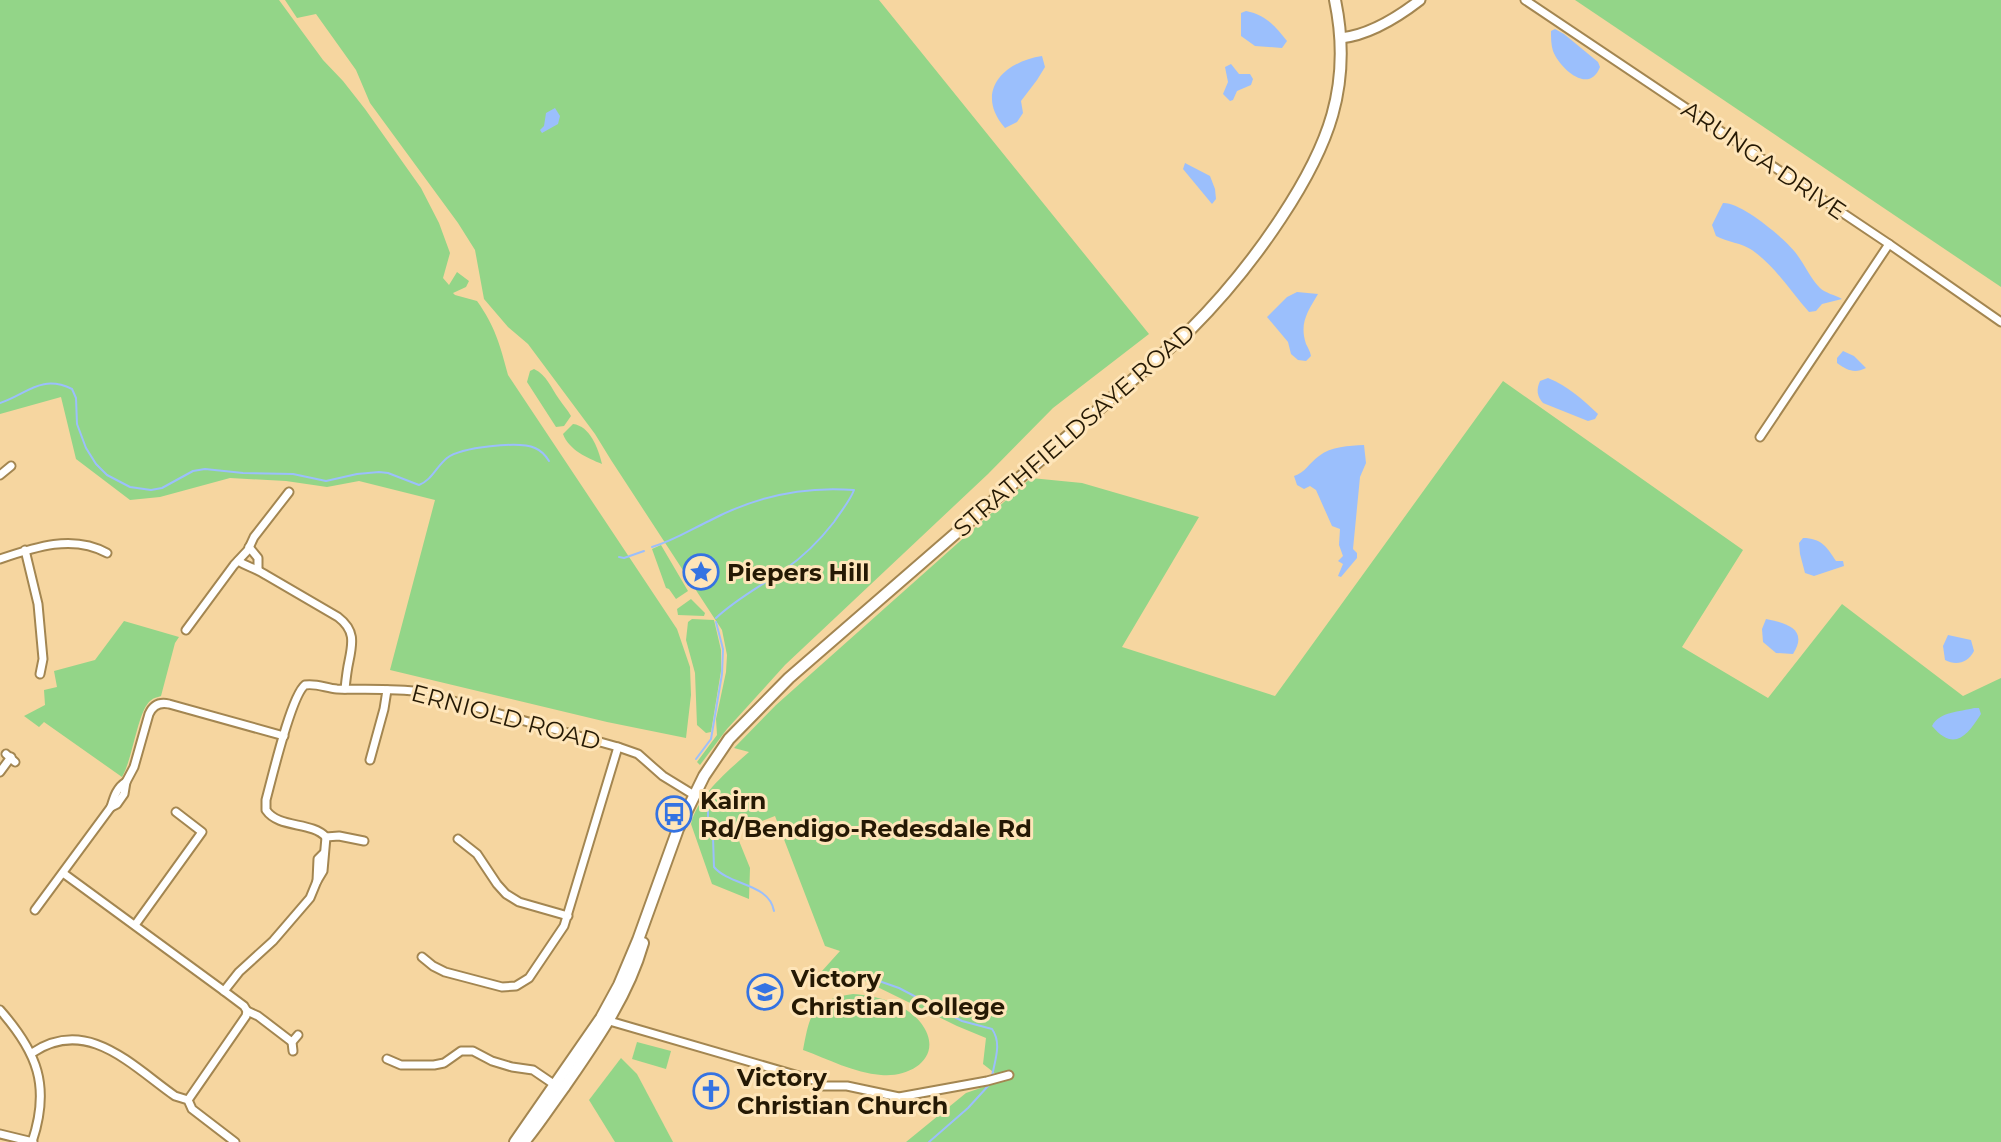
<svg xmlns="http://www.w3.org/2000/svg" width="2001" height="1142" font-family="Montserrat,sans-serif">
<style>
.green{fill:#93d588}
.water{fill:#9bbffc}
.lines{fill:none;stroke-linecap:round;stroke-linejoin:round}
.stream{stroke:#9bbffc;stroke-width:2}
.minor-casing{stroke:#a38651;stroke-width:11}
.tertiary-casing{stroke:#a38651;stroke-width:13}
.secondary-casing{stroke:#a38651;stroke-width:14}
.minor{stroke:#fff;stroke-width:7}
.tertiary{stroke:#fff;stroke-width:9}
.secondary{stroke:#fff;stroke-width:10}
.labels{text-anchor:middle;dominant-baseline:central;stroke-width:6;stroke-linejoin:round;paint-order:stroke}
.street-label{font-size:24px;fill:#251904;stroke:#fee5b9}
.poi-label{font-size:24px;font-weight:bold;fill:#251904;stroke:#fee5b9;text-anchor:start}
</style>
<rect width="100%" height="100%" fill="#f6d6a0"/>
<g class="green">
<path d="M0,0H279L323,60L343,81L365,109L421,188L439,223L450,253L443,278L449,285L457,272L469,281L466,287L453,293L455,295L477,301C495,326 500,345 508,375L677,629L690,667L691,695L686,738L607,722L390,670L435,500L359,481L327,487L286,481L230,478L160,497L130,500L76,459L61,397L0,414Z"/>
<path d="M285,0H879L1149,334L1053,408L988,474L785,665L727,729L700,765L697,762L717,735L716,719L726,672L727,655L722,630L611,460L595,434L528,344L508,327L484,299L475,250L458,223L370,103L356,70L316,14L297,18Z"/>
<path d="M1575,0H2001V287Z"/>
<path d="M534,369C547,375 551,388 559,399C563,405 567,409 571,416L564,426L556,427L527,382L530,371Z"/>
<path d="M1503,381L1743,550L1682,647L1768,698L1842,604L1963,696L2001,678V1142H906L966,1093L995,1083L1001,1078L983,1064L986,1038L957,1026L857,977L825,987L816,986L813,981L840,951L825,946L775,816L735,831L750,868L749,899L712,884L691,824C698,795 728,771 749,752L734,748L776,705L1031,478L1082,483L1199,517L1122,647L1275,696Z"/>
<path d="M573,424C590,426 598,448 602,464C587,458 569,450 563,434Z"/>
<path d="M661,545L688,591L676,599L669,589L666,588L652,549Z"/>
<path d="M691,599L705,613L704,616L678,615L677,609Z"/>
<path d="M692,619L714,620L721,650V671L711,732L706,733L697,725L695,673L686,640L688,622Z"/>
<path d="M124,621L179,637L175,643L161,696C155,698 153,698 149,702C137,715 133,758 122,777L44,722L39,727L24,716L45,705L44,690L57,687L54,671L95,660Z"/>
<path d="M853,994C876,995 906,1004 921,1023C945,1055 913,1078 881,1075C854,1073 828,1059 803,1050C810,1013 812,1000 853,994Z"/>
<path d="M637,1042L671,1051L666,1069L632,1059Z"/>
<path d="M621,1058L637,1074L673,1142H615L589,1100Z"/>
</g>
<g class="water">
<path d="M1246,11C1266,15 1275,26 1287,41L1282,48L1255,46L1241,36V13Z"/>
<path d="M1555,29L1564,34L1598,62L1600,67C1589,95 1560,69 1553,51C1551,45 1551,38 1551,31Z"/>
<path d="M1042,56L1045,67L1037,80L1021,101L1023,113L1017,122L1005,128C974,92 1003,62 1042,56Z"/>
<path d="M1231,64L1239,74H1250L1253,79L1251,85L1237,91L1233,100L1230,101L1223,94L1228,82L1225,67Z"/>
<path d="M555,108L560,116L558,124L542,133L540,130L544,126L546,113Z"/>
<path d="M1185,163L1210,176L1215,189L1216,199L1212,204L1183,169Z"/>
<path d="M1723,203C1741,202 1783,237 1795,252C1804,263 1810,278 1820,288C1825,293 1835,295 1842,299L1822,304L1816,311L1809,312C1791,292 1775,266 1752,250C1742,243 1727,242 1716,236L1712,225Z"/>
<path d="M1297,292L1318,294C1308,311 1299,323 1306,344C1308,348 1310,351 1311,356L1306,361L1298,360L1291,354L1288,342L1267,317L1287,297Z"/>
<path d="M1843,351L1854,356L1866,368C1854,374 1847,370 1837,363V358Z"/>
<path d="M1548,378C1568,386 1583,400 1598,414L1595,419L1588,421L1543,403C1537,396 1536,390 1540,381Z"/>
<path d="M1364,445L1366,463L1360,477L1353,549L1357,553V558L1341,577L1338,576L1343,564L1338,561L1343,556L1339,545L1340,529L1332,526L1316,490L1310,486L1304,489L1297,485L1294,476C1305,473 1309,463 1319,456C1331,446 1349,446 1364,445Z"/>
<path d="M1803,538C1821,538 1827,547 1836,561H1843L1844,566L1814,576L1805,573L1800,554L1799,543Z"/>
<path d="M1766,619C1786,623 1809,629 1793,654L1776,653L1763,642L1762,629Z"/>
<path d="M1948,635L1971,640L1974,651C1968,663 1956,666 1945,660L1943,646Z"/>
<path d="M1974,708H1979L1981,714C1967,736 1954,752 1932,726C1940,711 1960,712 1974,708Z"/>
</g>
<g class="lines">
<g class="stream">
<path d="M0,403C27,394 41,374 72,389L76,398L77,424L86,448L96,464L107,475L130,487L151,490L162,488L193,471L205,469L243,473L293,474L326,481L357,474L379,472L388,473L419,485C432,480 436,467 447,458C461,447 519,441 535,448C542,451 546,456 549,461"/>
<path d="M652,547C673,541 690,530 709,521C754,497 804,486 854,490C850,501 841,511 834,522C820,540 803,557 784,570C761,586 736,599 716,618"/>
<path d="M619,557L624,558L644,551"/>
<path d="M696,759L711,739L722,674L723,649L716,622"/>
<path d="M708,810V823L713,838L714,867C730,886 769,883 774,911"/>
<path d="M820,984L859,974L899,988L962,1021L992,1029C1002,1043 995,1060 992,1076"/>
<path d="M929,1142L968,1108L989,1085"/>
</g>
<defs>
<g id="minor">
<path d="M1525,0L1889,244L2001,322"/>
<path d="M1760,437L1889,244"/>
<path d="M0,475L11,466"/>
<path d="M249,547L258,558V569"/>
<path d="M25,550L38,604L43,659L40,674"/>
<path d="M0,559C35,547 73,534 107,553"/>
<path d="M238,561C248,567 255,568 266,575L338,617C355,630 353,642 349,661C347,670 346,679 345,689"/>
<path d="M186,630L234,565L248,550L254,537L289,492"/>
<path d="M6,754L15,762"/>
<path d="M370,760L384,709L387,690"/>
<path d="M0,772L11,757"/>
<path d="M111,807L117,804L124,794L126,782L134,767L149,714C153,705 160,702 169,704L284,736"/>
<path d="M458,839L477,854L497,884L506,894L519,902L568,916"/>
<path d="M364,841L339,836L326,837C311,821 279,829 266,810V800C272,778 291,696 305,685C316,683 326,688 337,689C365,690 393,688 421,692L618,747L638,754L663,776L694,795"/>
<path d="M63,873L224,991L244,1006L247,1011L246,1016L188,1100"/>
<path d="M317,881L318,859L323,854"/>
<path d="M35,910L111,807C114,797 117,787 126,782"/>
<path d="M135,925L202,832L176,812"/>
<path d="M422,957L433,966L445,972L502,987L516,986L529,978L564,926L618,747"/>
<path d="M224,991L239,972L273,941L310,898L317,881L323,871L326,837"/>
<path d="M0,1010C37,1052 51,1086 32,1142"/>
<path d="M247,1011L258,1016L292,1042"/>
<path d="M606,1020L816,1081L824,1086H847L899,1097L987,1081L1009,1075"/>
<path d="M293,1051L292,1042L298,1035"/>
<path d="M32,1053C87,1016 131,1065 175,1096L188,1100L192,1109L235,1142"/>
<path d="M387,1059L401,1065H434L444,1063L461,1051H473L492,1061L512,1067L533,1070L555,1085"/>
<path d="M0,1134L33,1142"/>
</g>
<path id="tertiary" d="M1341,38C1369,35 1398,17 1420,0"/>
<g id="secondary">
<path d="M515,1142L601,1018L619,985L638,940L678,829L704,776L729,739L789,678L1189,331C1224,296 1254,259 1281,218C1328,147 1353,86 1335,0"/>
<path d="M524,1142C539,1124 551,1105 565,1086C596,1041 628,996 643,943"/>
</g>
</defs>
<use href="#minor" class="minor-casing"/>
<use href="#tertiary" class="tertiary-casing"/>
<use href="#secondary" class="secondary-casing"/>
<use href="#minor" class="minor"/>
<use href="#tertiary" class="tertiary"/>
<use href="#secondary" class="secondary"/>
</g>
<defs>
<symbol id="sight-ring" viewBox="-11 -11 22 22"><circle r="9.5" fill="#fee5b9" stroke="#3573e2" stroke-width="1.5"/><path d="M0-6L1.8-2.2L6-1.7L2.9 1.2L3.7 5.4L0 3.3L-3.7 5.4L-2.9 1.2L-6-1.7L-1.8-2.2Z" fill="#3573e2"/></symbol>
<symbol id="bus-ring" viewBox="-11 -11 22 22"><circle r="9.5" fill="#fee5b9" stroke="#3573e2" stroke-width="1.5"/><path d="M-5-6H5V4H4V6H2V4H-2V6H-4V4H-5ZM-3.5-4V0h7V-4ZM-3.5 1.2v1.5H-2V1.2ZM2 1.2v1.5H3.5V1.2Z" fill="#3573e2"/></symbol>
<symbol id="school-ring" viewBox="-11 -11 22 22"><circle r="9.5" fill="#fee5b9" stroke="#3573e2" stroke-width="1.5"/><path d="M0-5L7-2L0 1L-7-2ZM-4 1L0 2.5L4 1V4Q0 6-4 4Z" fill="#3573e2"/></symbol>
<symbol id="church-ring" viewBox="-11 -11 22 22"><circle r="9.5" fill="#fee5b9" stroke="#3573e2" stroke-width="1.5"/><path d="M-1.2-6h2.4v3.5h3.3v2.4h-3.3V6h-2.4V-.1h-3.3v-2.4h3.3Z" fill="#3573e2"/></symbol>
</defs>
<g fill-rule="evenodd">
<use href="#sight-ring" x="681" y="552" width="40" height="40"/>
<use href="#bus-ring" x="654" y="794" width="40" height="40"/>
<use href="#school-ring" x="745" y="972" width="40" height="40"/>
<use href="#church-ring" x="691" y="1071" width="40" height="40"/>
</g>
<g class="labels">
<g class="street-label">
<text transform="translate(1764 160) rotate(34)">ARUNGA DRIVE</text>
<text transform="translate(1074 430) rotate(-41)">STRATHFIELDSAYE ROAD</text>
<text transform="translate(506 717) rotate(15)">ERNIOLD ROAD</text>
</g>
<g class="poi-label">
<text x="727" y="572">Piepers Hill</text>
<text x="700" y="800">Kairn<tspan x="700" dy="28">Rd/Bendigo-Redesdale Rd</tspan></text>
<text x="791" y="978">Victory<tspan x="791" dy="28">Christian College</tspan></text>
<text x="737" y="1077">Victory<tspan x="737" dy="28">Christian Church</tspan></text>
</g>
</g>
</svg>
